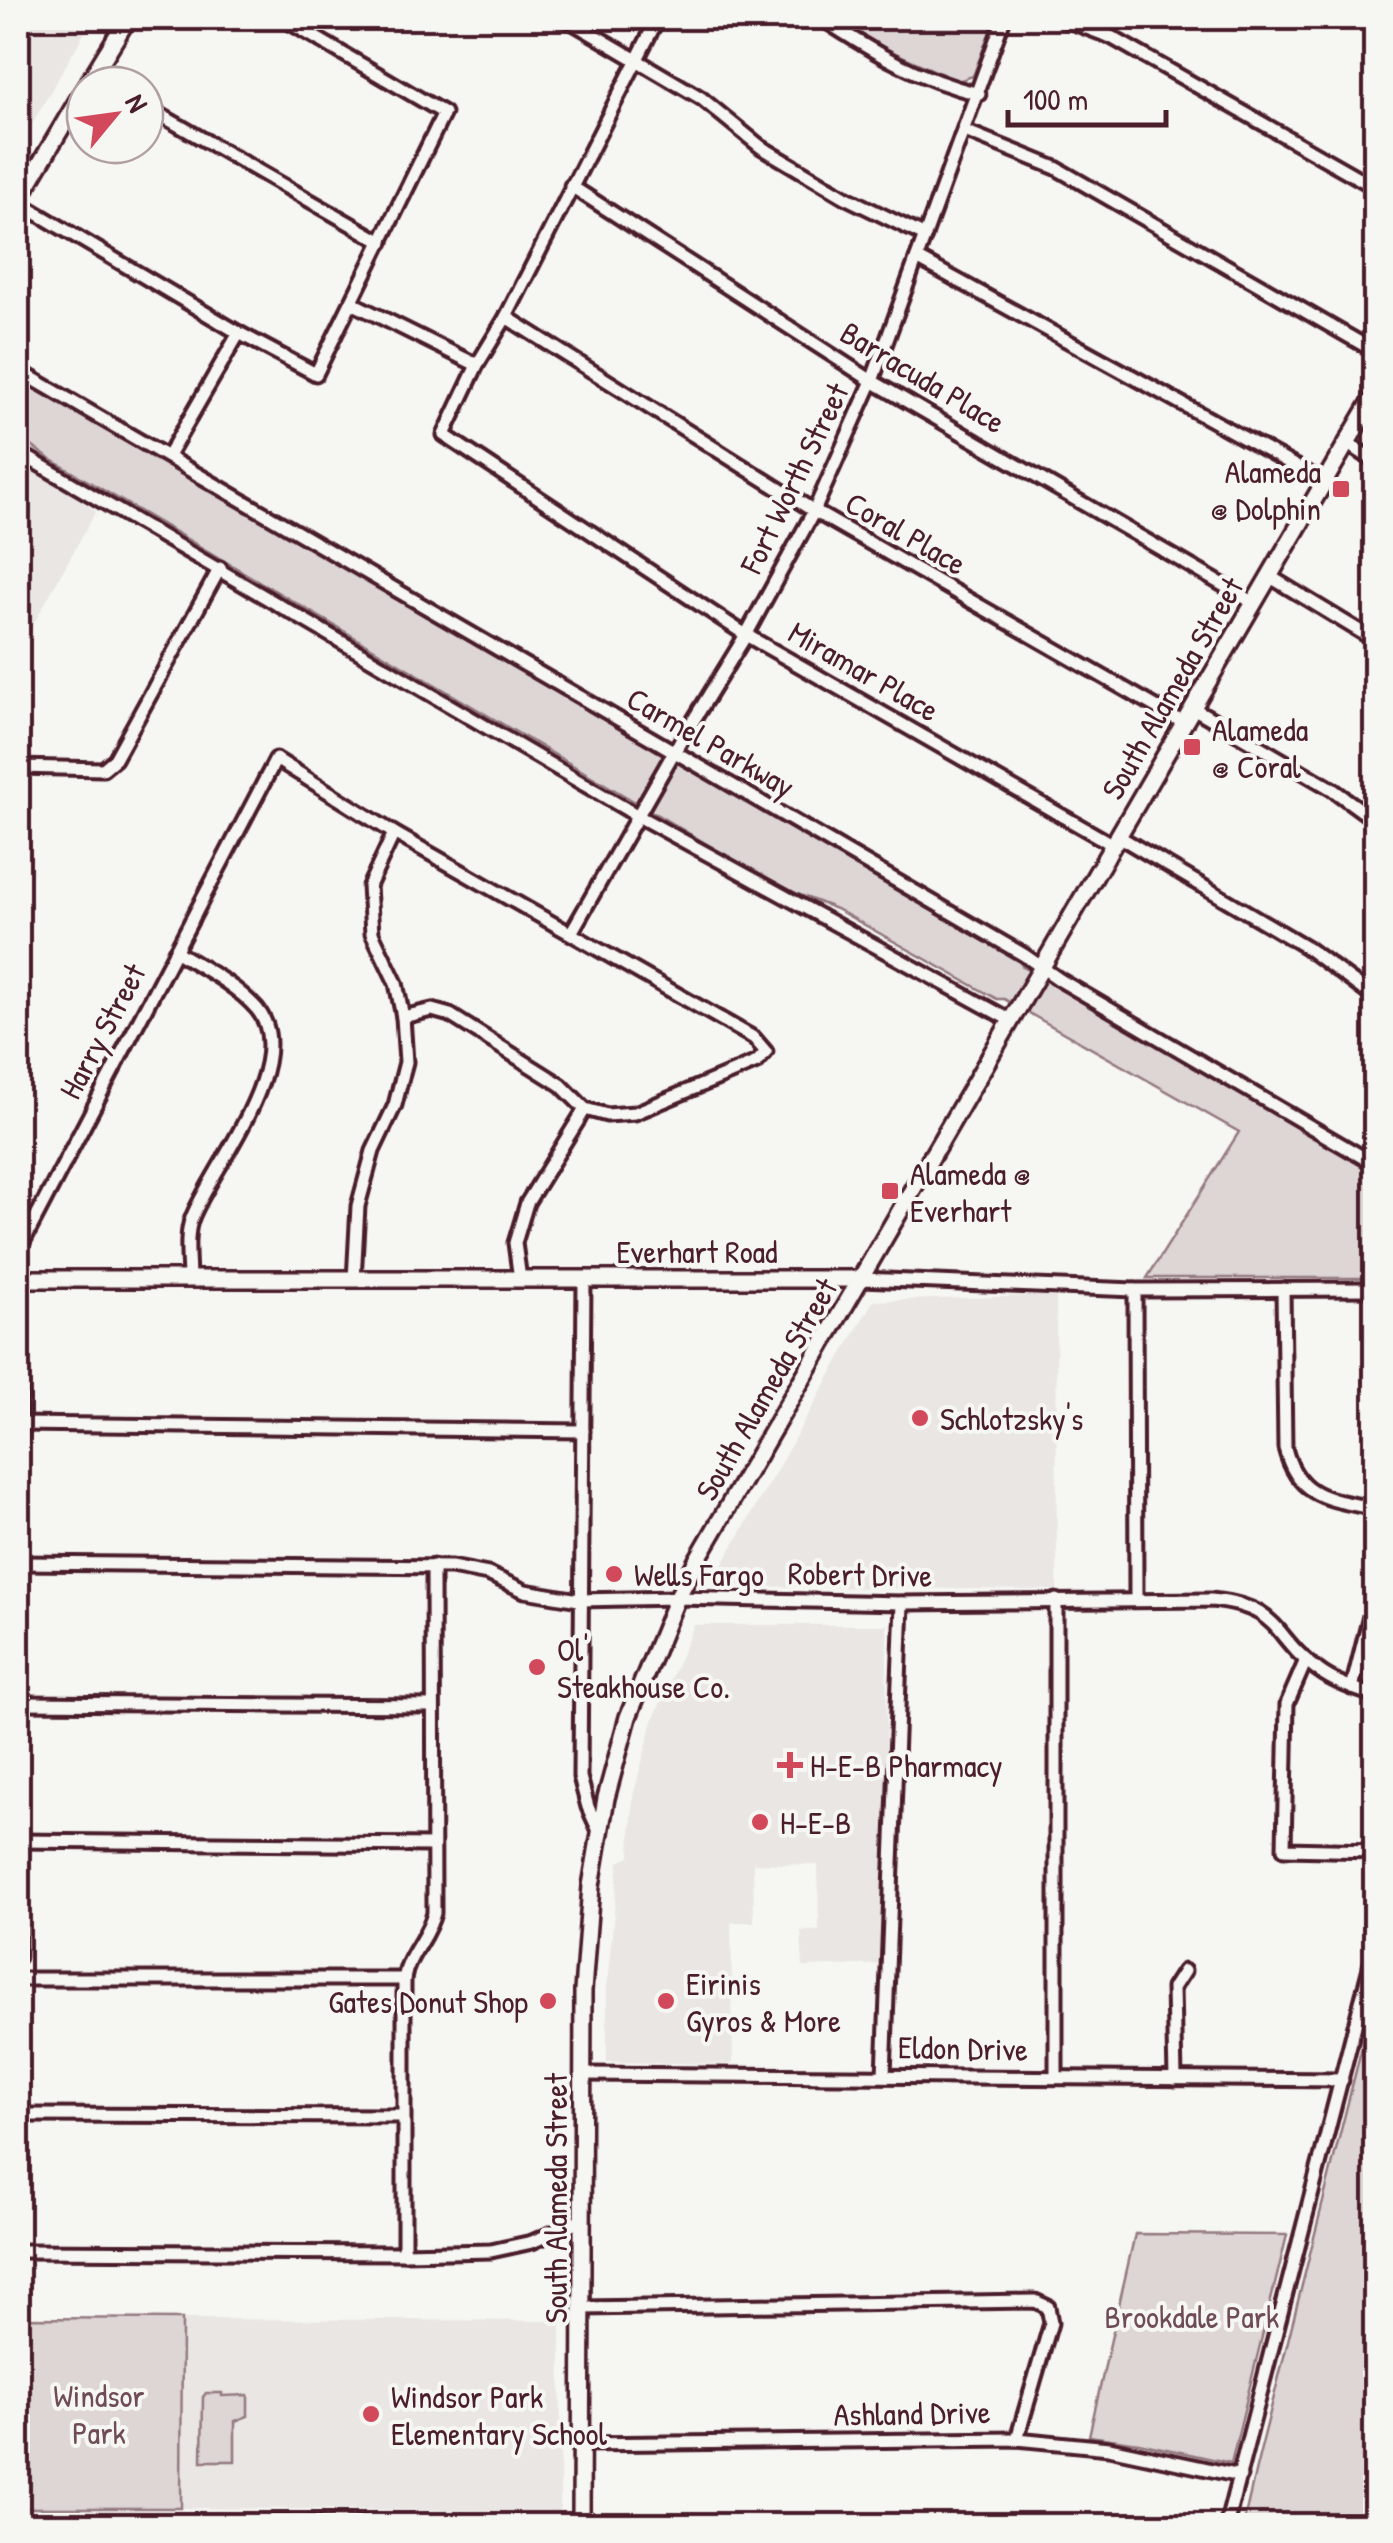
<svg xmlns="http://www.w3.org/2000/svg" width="1393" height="2543" font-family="'Patrick Hand',sans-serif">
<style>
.built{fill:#e9e6e3}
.green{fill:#ddd6d5;stroke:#947a80;stroke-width:2.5}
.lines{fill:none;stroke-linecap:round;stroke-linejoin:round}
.minor-casing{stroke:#4a1f2b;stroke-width:19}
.major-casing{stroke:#4a1f2b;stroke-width:22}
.minor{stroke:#f6f6f2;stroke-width:11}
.major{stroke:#f6f6f2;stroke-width:15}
.poi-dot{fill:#d1495b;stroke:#f6f6f2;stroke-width:4}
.labels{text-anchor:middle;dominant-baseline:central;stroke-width:8;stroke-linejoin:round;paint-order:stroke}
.street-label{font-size:32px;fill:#4a1f2b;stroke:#f6f6f2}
.poi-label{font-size:32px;fill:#4a1f2b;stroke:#f6f6f2;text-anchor:start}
.park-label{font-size:32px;fill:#6f4d56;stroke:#f6f6f2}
</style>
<rect width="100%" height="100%" fill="#f6f6f2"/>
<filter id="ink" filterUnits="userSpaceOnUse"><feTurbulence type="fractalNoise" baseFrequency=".01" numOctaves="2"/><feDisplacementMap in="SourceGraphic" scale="20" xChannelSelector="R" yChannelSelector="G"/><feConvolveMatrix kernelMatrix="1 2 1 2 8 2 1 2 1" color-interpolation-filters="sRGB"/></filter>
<g filter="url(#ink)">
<g class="built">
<path d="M18,18H93L18,148Z"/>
<path d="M18,458L96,511L18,652Z"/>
<path d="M1056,1295L1057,1590L721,1586L715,1578L873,1301Z"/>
<path d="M694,1625H887L885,1964L803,1967L801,1931H819L818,1865L753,1863L754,1922H731L733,2064L607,2062V1986L619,1862L630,1857L633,1796L653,1721Z"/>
<path d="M182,2319L561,2321L560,2511L181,2508Z"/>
</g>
<g class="green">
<path d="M835,18H995L973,76L958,81L877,45Z"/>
<path d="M18,379L1019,961L1023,967L1375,1172V1278H1147L1239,1132L1004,999H997L836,909L782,888L47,457L18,436Z"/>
<path d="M1375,1995V2525H1243L1256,2468Z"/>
<path d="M1135,2234L1287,2235L1231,2463L1139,2443L1089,2436Z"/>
<path d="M18,2318L182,2319L181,2508H18Z"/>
<path d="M222,2393V2396L248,2395V2416L235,2421V2461H202L203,2397L206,2393Z"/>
</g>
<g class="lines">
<defs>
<g id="minor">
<path d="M565,18L701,98L761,147L847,198L925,236"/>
<path d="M658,18L506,317L477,365L444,435L746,635L1113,845"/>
<path d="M821,18C871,51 919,80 979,94"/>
<path d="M1061,18L1111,37L1376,188"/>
<path d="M1366,18L1376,23"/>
<path d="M92,76L109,85"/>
<path d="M145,106L382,242"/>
<path d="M965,131L1056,168L1376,352"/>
<path d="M571,186L872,381L1254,603"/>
<path d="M18,202L239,333L316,374L444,113L282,18"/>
<path d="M917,258L1324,482"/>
<path d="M352,303L477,365"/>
<path d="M506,317L814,511L1184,723"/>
<path d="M18,370L1024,955L1060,980L1376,1165"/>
<path d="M1347,443L1376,462"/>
<path d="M18,452L638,816L1010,1020"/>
<path d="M168,456L239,333"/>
<path d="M1269,576L1376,641"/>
<path d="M1193,708L1332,789L1376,821"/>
<path d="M18,767L103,769L115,759L220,568"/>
<path d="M1118,836L1306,947L1376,999"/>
<path d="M571,933L674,752L746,635L814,511L872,381L1004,18"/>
<path d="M175,951C203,968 235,984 257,1009C301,1061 212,1167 192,1218C185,1235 189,1261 189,1280"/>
<path d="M520,1279L515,1243L527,1203L585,1109"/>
<path d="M584,1279L580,1777L588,1807L599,1831"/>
<path d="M862,1279L1135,1290L1376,1289"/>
<path d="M354,1280L358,1206L373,1151L395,1105L406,1062L403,1017L396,983L372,933L369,886L394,833"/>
<path d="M1283,1289L1285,1448C1298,1499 1330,1499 1376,1509"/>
<path d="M1135,1290L1136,1600"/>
<path d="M18,1424L583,1431"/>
<path d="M18,1563L451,1567L488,1574L525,1591L579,1600L677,1598L902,1603L1211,1600C1283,1607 1271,1636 1318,1670C1335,1683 1355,1689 1376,1696"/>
<path d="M18,1580L21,1246L276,759L394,833L754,1038L766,1052L757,1062L635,1113L607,1115L585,1109L561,1085L450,1015L432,1010L403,1017"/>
<path d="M1056,1600V2077"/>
<path d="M1306,1660L1287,1704L1284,1849L1376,1851"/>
<path d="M1352,1688L1376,1592"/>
<path d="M18,1703L432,1706"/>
<path d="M18,1841L432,1845"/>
<path d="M18,1927V1957"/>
<path d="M18,1979H404"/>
<path d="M583,2074L1342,2080"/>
<path d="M884,2075L902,1603"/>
<path d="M1175,2079L1173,1988L1184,1971"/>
<path d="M18,2115L402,2116"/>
<path d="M18,2251L404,2253L491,2251L532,2242L582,2220"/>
<path d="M404,2253V1979C408,1954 428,1938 434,1913L433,1566"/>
<path d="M582,2308L1035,2301L1048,2307L1051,2323L1017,2439"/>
<path d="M582,2444L1017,2439L1109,2448L1240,2476"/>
<path d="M18,2521L582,2524"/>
<path d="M1226,2526L1376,1944"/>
</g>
<g id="major">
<path d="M87,85L128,18"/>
<path d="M18,201L85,88"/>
<path d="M18,1279H862"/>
<path d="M581,2526L583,1991L591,1886L606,1798L628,1717L677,1598L697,1560L1376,393"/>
</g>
</defs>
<use href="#minor" class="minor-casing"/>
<use href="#major" class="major-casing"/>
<use href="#minor" class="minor"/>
<use href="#major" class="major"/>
</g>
</g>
<g class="poi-dot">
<rect x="1331" y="479" width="20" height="20" rx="5"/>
<rect x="1182" y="737" width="20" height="20" rx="5"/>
<rect x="880" y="1181" width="20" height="20" rx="5"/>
<circle cx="920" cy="1418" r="10"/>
<circle cx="614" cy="1574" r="10"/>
<circle cx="537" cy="1667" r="10"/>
<path d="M785 1750h10v10h10v10h-10v10h-10v-10h-10v-10h10z"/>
<circle cx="760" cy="1822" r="10"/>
<circle cx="548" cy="2001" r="10"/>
<circle cx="666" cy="2001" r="10"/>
<circle cx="371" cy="2414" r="10"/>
</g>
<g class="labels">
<g class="street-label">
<text transform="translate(923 377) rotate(31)">Barracuda Place</text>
<text transform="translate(794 478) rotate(-64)">Fort Worth Street</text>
<text transform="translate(906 533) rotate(30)">Coral Place</text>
<text transform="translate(864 671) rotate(30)">Miramar Place</text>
<text transform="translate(1172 688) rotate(-60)">South Alameda Street</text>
<text transform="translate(711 742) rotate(30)">Carmel Parkway</text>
<text transform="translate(102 1031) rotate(-62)">Harry Street</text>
<text x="697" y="1251">Everhart Road</text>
<text transform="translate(766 1389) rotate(-60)">South Alameda Street</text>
<text transform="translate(860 1574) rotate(1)">Robert Drive</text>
<text transform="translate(963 2048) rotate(1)">Eldon Drive</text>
<text transform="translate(555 2198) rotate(-90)">South Alameda Street</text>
<text transform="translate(912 2413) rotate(-1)">Ashland Drive</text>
</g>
<g class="poi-label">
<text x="1321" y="471" text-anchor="end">Alameda<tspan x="1321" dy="37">@ Dolphin</tspan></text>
<text x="1212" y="729">Alameda<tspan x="1212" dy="37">@ Coral</tspan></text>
<text x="910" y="1173">Alameda @<tspan x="910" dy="37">Everhart</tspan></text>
<text x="940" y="1418">Schlotzsky's</text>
<text x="634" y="1574">Wells Fargo</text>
<text x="557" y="1649">Ol'<tspan x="557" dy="37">Steakhouse Co.</tspan></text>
<text x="810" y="1765">H-E-B Pharmacy</text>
<text x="780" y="1822">H-E-B</text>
<text x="686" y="1983">Eirinis<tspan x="686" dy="37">Gyros &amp; More</tspan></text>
<text x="528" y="2001" text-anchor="end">Gates Donut Shop</text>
<text x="391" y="2396">Windsor Park<tspan x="391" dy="37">Elementary School</tspan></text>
</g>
<g class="park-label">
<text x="1192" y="2316">Brookdale Park</text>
<text x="99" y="2395">Windsor<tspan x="99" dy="37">Park</tspan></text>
</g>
</g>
<rect width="1393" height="2543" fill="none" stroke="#f6f6f2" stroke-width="60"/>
<rect x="30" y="30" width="1333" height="2483" fill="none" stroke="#4a1f2b" stroke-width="4" filter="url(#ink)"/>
<g transform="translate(115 115) rotate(61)"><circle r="48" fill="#f6f6f2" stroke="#b1a0a2" stroke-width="2.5"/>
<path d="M0-8L18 38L0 25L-18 38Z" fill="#d1495b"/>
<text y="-15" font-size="28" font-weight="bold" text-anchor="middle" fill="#4a1f2b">N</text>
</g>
<path d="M1008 110v15h158v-15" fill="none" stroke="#4a1f2b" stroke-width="5"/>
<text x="1023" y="110" font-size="30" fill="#4a1f2b" stroke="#f6f6f2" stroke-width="8" paint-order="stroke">100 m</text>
</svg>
